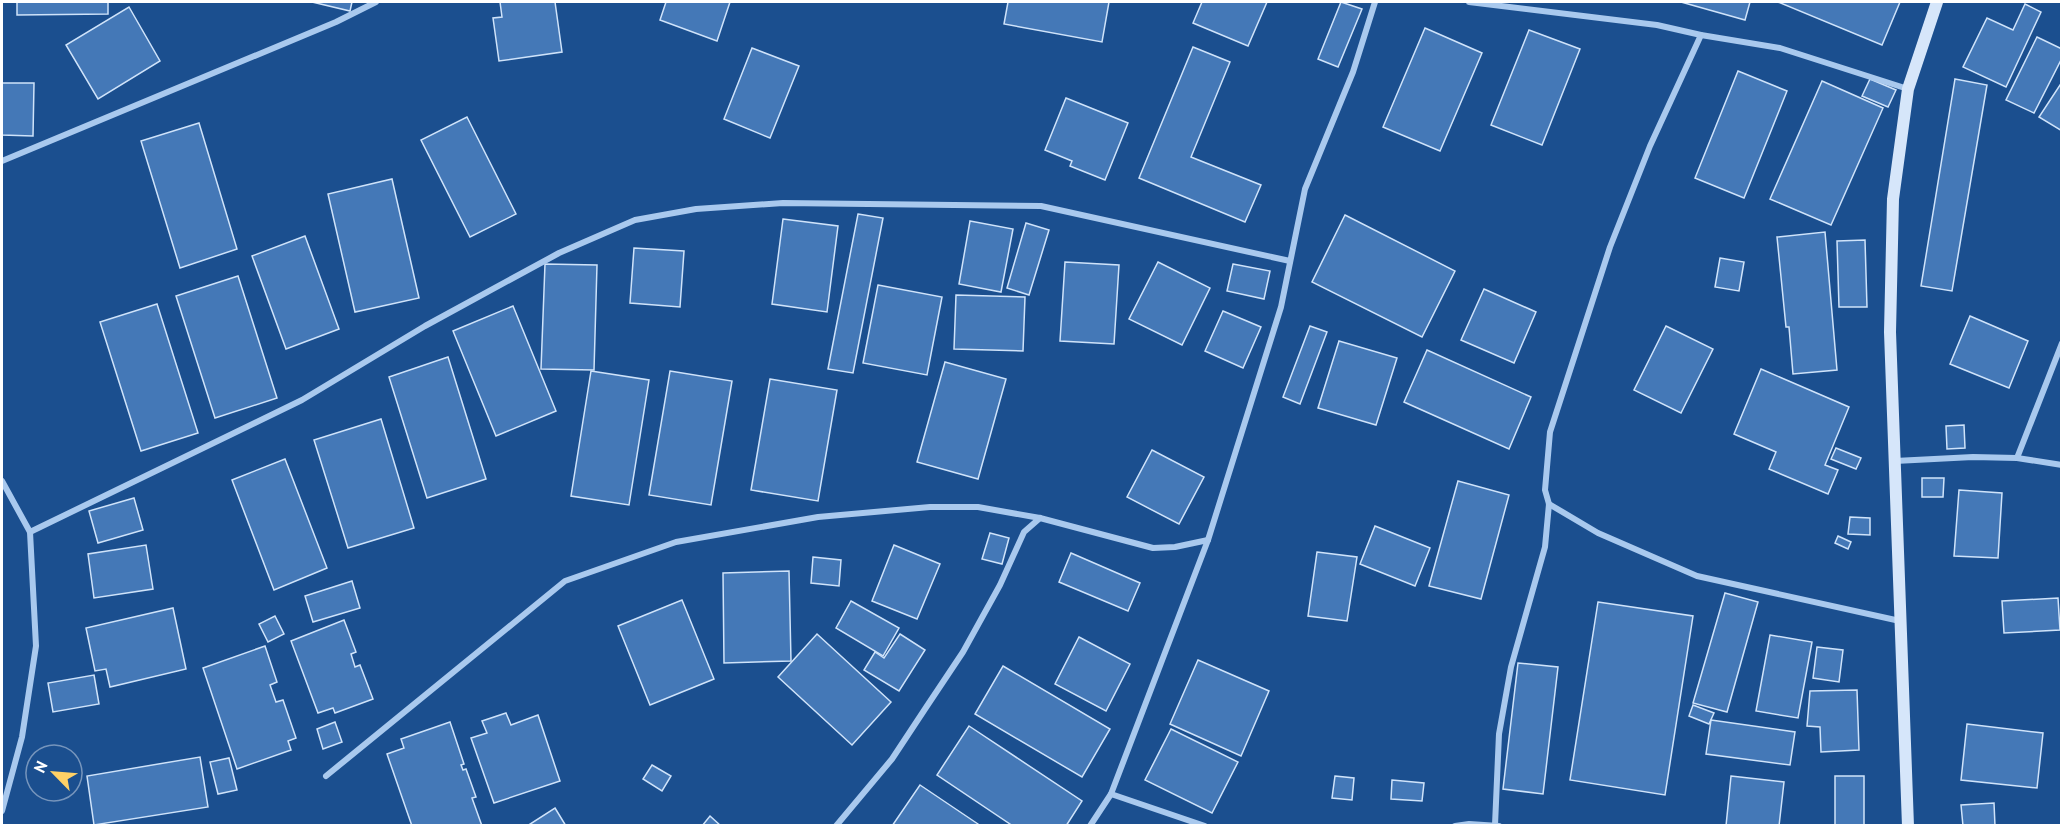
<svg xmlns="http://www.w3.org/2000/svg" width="2063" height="827" font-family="'PT Sans',sans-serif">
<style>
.building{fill:#4478b7;stroke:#cfe3fa;stroke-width:1.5}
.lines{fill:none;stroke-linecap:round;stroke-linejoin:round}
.street{stroke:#a9c9ee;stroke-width:6}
.secondary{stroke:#d6e6fa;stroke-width:12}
</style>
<rect width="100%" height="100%" fill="#1b4f8f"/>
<g class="building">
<path d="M17,2H108V14L17,15Z"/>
<path d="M312,2H352L350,11Z"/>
<path d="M500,2H555L562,52L499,61L493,18L502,17Z"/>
<path d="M666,2H730L717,41L660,20Z"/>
<path d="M1008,2H1109L1102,42L1004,24Z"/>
<path d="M1202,2H1267L1248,46L1193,23Z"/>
<path d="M1341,2L1362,9L1338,67L1318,59Z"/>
<path d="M1681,2H1750L1745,20Z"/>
<path d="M1778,2H1900L1882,45Z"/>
<path d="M2025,4L2041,12L2006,87L1963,67L1987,18L2013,30Z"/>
<path d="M129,7L160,61L98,99L66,45Z"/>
<path d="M1425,28L1482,53L1440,151L1383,127Z"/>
<path d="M1529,30L1580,49L1542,145L1491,125Z"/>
<path d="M2037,37L2062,49V58L2034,113L2006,100Z"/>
<path d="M1193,47L1230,62L1191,157L1261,185L1245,222L1139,178Z"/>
<path d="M752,48L799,66L770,138L724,119Z"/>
<path d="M1738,71L1787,91L1744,198L1695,178Z"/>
<path d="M1870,79L1896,90L1888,107L1862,96Z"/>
<path d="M1955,79L1987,85L1952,291L1921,286Z"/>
<path d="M1822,81L1883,108L1831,225L1770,199Z"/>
<path d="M2062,82V131L2039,117Z"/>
<path d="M2,83H34L33,136L2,135Z"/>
<path d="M1066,98L1128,123L1105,180L1070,166L1072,161L1045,150Z"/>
<path d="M467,117L516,214L470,237L421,140Z"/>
<path d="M199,123L237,249L180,268L141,141Z"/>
<path d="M392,179L419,298L355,312L328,194Z"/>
<path d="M858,214L883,218L853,373L828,369Z"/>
<path d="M1345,215L1455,271L1422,337L1312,282Z"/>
<path d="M783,219L838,226L827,312L772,304Z"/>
<path d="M970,221L1013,229L1001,292L959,284Z"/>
<path d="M1026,223L1049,230L1029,295L1007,288Z"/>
<path d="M1825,232L1837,370L1793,374L1789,327H1786L1777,237Z"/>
<path d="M305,236L339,329L286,349L252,256Z"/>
<path d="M1865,240L1867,307H1839L1837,241Z"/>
<path d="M634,248L684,251L680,307L630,303Z"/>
<path d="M1720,258L1744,262L1739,291L1715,287Z"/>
<path d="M1065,262L1119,265L1114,344L1060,341Z"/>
<path d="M1158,262L1210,288L1182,345L1129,319Z"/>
<path d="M545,264L597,265L594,370L541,369Z"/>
<path d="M1233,264L1270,271L1264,299L1227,291Z"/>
<path d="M238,276L277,398L215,418L176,296Z"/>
<path d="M878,285L942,297L927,375L863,363Z"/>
<path d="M1484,289L1536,312L1514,363L1461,340Z"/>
<path d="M956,295L1025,297L1023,351L954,349Z"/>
<path d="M157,304L198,433L141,451L100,322Z"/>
<path d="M513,306L556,411L496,436L453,331Z"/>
<path d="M1223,311L1261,327L1243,368L1205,351Z"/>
<path d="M1970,316L2028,341L2009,388L1950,364Z"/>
<path d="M1310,326L1327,332L1300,404L1283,397Z"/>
<path d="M1666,326L1713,349L1681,413L1634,390Z"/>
<path d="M1339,341L1397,358L1376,425L1318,408Z"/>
<path d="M1427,350L1531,397L1509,449L1404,402Z"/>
<path d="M448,357L486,479L427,498L389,377Z"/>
<path d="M945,362L1006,379L978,479L917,462Z"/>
<path d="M1761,369L1849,407L1825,465L1838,470L1828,494L1769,469L1776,452L1734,434Z"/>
<path d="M591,371L649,380L629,505L571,496Z"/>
<path d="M670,371L732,381L711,505L649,495Z"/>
<path d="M770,379L837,390L818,501L751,490Z"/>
<path d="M381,419L414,528L348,548L314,440Z"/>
<path d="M1964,425L1965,448L1947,449L1946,426Z"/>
<path d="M1836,448L1861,458L1856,469L1831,459Z"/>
<path d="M1152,450L1204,477L1179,524L1127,497Z"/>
<path d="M285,459L327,568L274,590L232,480Z"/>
<path d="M1922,478H1944L1943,497H1922Z"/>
<path d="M1458,481L1509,495L1481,599L1429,586Z"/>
<path d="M1959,490L2002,493L1998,558L1954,556Z"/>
<path d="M134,498L143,530L98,543L89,511Z"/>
<path d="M1850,517L1870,518V535L1848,534Z"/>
<path d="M1375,526L1430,548L1415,586L1360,564Z"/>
<path d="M990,533L1009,538L1002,564L982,559Z"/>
<path d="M1838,536L1851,542L1848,549L1835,543Z"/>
<path d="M146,545L153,589L94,598L88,554Z"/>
<path d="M894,545L940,564L917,619L872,601Z"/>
<path d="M1317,552L1357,557L1347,621L1308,616Z"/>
<path d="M1071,553L1140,583L1128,611L1059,582Z"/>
<path d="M813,557L841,560L839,586L811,583Z"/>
<path d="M789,571L791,661L724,663L723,573Z"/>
<path d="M352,581L360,608L313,622L305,596Z"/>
<path d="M1725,593L1758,602L1727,712L1693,703Z"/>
<path d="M2058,598L2060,630L2004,633L2002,601Z"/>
<path d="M682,600L714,679L650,705L618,626Z"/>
<path d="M851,601L899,628L883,656L836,628Z"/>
<path d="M1598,602L1693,616L1665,795L1570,780Z"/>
<path d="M173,608L186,669L110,687L106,669L95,671L86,628Z"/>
<path d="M275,616L284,634L268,642L259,624Z"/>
<path d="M344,620L356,652L351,654L355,667L360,665L373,699L335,713L333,708L318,713L291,641Z"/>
<path d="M817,634L891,702L852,745L778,677Z"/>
<path d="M900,634L925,650L899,691L864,670L875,652L884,658Z"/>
<path d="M1770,635L1812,642L1798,718L1756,711Z"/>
<path d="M1079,637L1130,664L1106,711L1055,684Z"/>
<path d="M265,646L277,682L270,685L276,702L283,700L296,738L288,741L291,750L237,769L203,668Z"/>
<path d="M1817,647L1843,650L1839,682L1813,678Z"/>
<path d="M1198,660L1269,691L1241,756L1170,724Z"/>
<path d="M1518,663L1558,667L1543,794L1503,789Z"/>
<path d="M1003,666L1110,729L1082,777L975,714Z"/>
<path d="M94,675L99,704L53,712L48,683Z"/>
<path d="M1857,690L1859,750L1821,752L1820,727L1807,726L1810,691Z"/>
<path d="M1693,705L1714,713L1709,724L1689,716Z"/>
<path d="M506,713L511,725L538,715L560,781L494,803L471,738L487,733L482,721Z"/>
<path d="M1711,720L1795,732L1790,765L1706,754Z"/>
<path d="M335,722L342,742L323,749L317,729Z"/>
<path d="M450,722L464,764L461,765L463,770L466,769L476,797L472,798L482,826H412L387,754L404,748L401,739Z"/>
<path d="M1967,724L2043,733L2037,788L1961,780Z"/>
<path d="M969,726L1082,801L1066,826H1013L937,775Z"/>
<path d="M1171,729L1238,762L1212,813L1145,780Z"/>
<path d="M200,757L208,807L94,825L87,776Z"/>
<path d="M229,758L237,790L218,794L210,762Z"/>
<path d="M652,765L671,776L662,791L643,779Z"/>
<path d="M1335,776L1354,778L1352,800L1332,798Z"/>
<path d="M1731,776L1784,782L1779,826H1726Z"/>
<rect x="1835" y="776" width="29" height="50"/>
<path d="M1392,780L1424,783L1422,801L1391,799Z"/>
<path d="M920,785L978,824L976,826H892Z"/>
<path d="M1994,803L1995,826H1963L1961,805Z"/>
<path d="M555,808L566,826H527Z"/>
<path d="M710,816L721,826H702Z"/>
</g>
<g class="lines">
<g class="street">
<path d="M1469,2L1657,25L1701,35L1780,48L1908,89"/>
<path d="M2,161L336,22L376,2"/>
<path d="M2017,458L2062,343"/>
<path d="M1895,461L1973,457L2017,458L2062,465"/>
<path d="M2,481L30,532L36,646L22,737L2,811"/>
<path d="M1549,504L1598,533L1697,576L1900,621"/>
<path d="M30,532L302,400L425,326L559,253L635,220L696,209L783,203L1041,206L1290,261"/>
<path d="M326,776L565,581L676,542L818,517L930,507H978L1040,518L1153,548L1175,547L1208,540"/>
<path d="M1111,794L1205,826"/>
<path d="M1495,825L1499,734L1511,667L1545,547L1549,504L1545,490L1550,432L1610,247L1650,146L1701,35"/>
<path d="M836,826L892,759L925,709L963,652L1000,585L1024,532L1040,518"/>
<path d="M1090,826L1111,794L1208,540L1281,307L1305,189L1353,72L1375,2"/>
<path d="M1455,826L1469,824L1499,826"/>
</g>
<path class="secondary" d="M1908,826L1890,332L1893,199L1908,89L1937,2"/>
</g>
<rect width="2063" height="827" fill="none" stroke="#ffffff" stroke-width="6"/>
<g transform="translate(54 773) rotate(295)"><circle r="28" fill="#1b4f8f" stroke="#7695bc" stroke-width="1.5"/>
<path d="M0-4.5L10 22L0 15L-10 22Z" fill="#ffd166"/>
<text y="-9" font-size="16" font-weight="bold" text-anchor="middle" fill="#ffffff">N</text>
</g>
</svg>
